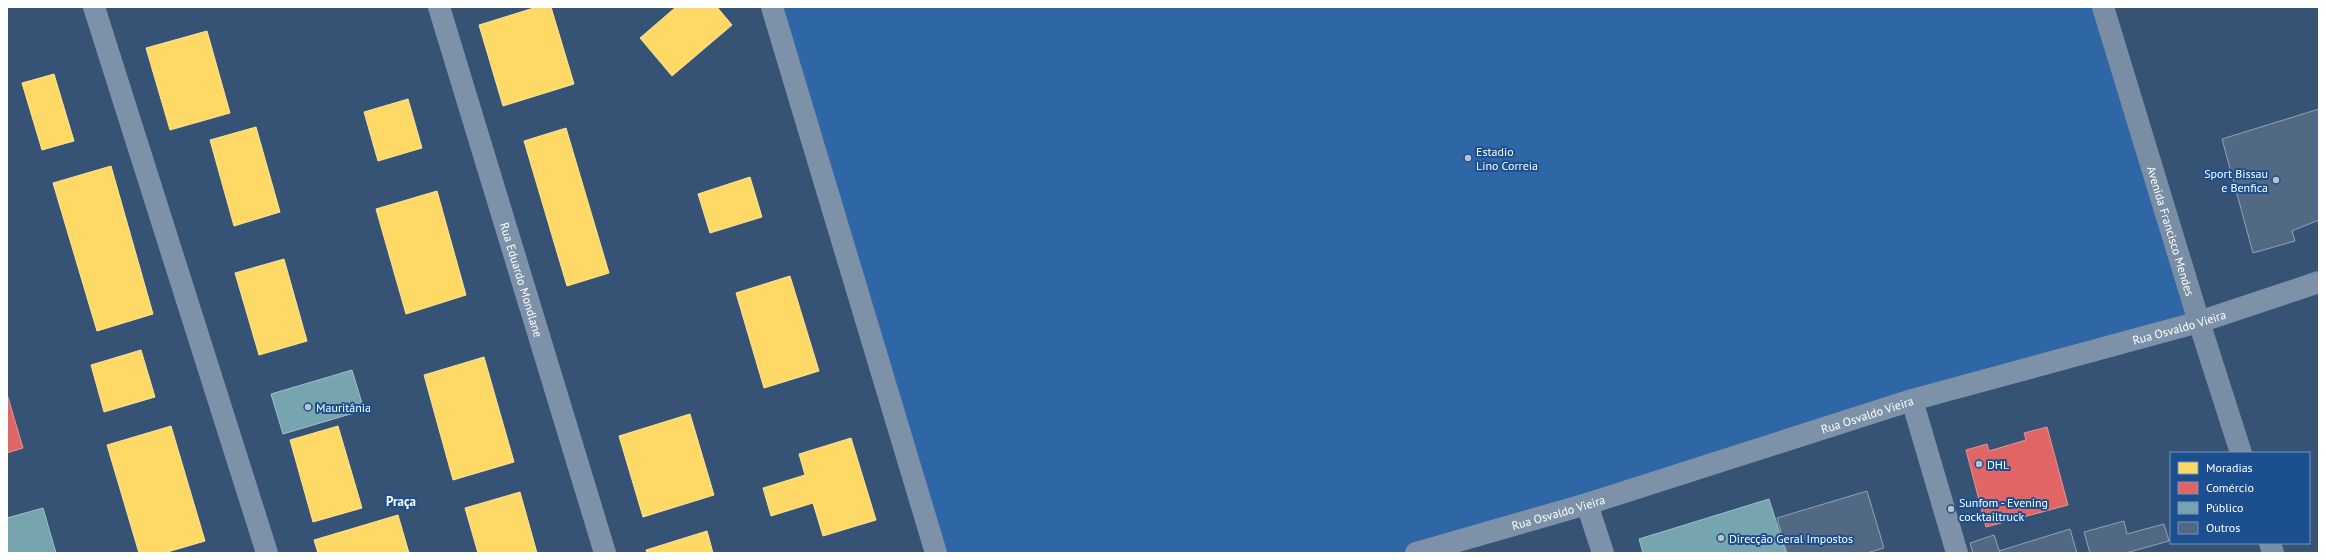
<svg xmlns="http://www.w3.org/2000/svg" width="2326" height="560" font-family="'PT Sans',sans-serif">
<style>
.green{fill:#2f66a5}
.homes{fill:#ffd966;stroke:#ffe494}
.shops{fill:#e06666;stroke:#e99494}
.public{fill:#76a5af;stroke:#9fc0c7}
.building{fill:#526984;stroke:#92a2b6}
.lines{fill:none;stroke-linecap:round;stroke-linejoin:round}
.minor{stroke:#7d92a8;stroke-width:22}
.tertiary{stroke:#7d92a8;stroke-width:22}
.secondary{stroke:#798da4;stroke-width:22}
.poi-dot{fill:#b9c2ce;stroke:#1b4f8f;stroke-width:1.5}
.labels{text-anchor:middle;dominant-baseline:central;stroke-width:4;stroke-linejoin:round;paint-order:stroke}
.poi-label{font-size:12px;fill:#fff;stroke:#1b4f8f;text-anchor:start}
.street-label{font-size:12px;fill:#fff;stroke:#1b4f8f}
.neighbourhood-label{font-size:13px;font-weight:bold;fill:#fff;stroke:#1b4f8f}
</style>
<rect width="100%" height="100%" fill="#365274"/>
<path class="green" d="M774,7H2102L2199,322L1454,553H941Z"/>
<g class="homes">
<path d="M537,7H551L574,84L503,106L479,25Z"/>
<path d="M676,7H717L732,25L672,76L640,38Z"/>
<path d="M207,31L230,113L170,130L146,48Z"/>
<path d="M54,74L74,141L42,150L22,83Z"/>
<path d="M408,99L422,148L378,161L364,112Z"/>
<path d="M256,127L280,212L234,226L210,140Z"/>
<path d="M566,128L609,273L567,286L524,141Z"/>
<path d="M111,166L153,314L97,331L53,183Z"/>
<path d="M750,177L762,217L710,233L698,194Z"/>
<path d="M437,191L466,295L406,314L376,209Z"/>
<path d="M284,259L307,341L259,355L235,273Z"/>
<path d="M790,276L819,371L764,388L736,293Z"/>
<path d="M141,350L155,397L104,412L91,365Z"/>
<path d="M484,357L514,462L453,480L424,375Z"/>
<path d="M690,414L714,495L643,517L619,436Z"/>
<path d="M171,426L205,541L164,553H139L107,445Z"/>
<path d="M338,426L362,508L313,522L290,440Z"/>
<path d="M851,438L876,520L823,536L813,503L771,516L763,488L805,475L799,454Z"/>
<path d="M520,492L537,553H478L465,508Z"/>
<path d="M398,515L409,553H318L314,540Z"/>
<path d="M707,531L713,553H647L646,550Z"/>
</g>
<g class="shops">
<path d="M7,394L23,448L7,453Z"/>
<path d="M2047,427L2068,505L1986,527L1966,450L1987,444L1989,451L2026,440L2024,433Z"/>
</g>
<g class="public">
<path d="M352,370L364,410L283,434L271,394Z"/>
<path d="M1769,499L1786,553H1643L1639,539Z"/>
<path d="M43,508L56,553H7V518Z"/>
</g>
<g class="building">
<path d="M2319,109V220L2292,231L2295,241L2253,253L2222,139Z"/>
<path d="M1867,491L1884,548L1867,553H1787L1777,518Z"/>
<path d="M2124,521L2127,534L2164,524L2169,541L2126,553H2090L2084,532Z"/>
<path d="M2070,529L2077,553H2000L1999,551Z"/>
<path d="M1994,535L2000,553H1973L1970,543Z"/>
</g>
<g class="lines">
<g class="minor">
<path d="M94,7L267,553"/>
<path d="M772,7L936,553"/>
<path d="M1912,400L1957,553"/>
<path d="M1587,504L1603,553"/>
<path id="s1" d="M1416,553L1587,504L1912,400L2199,322L2319,282"/>
</g>
<path class="tertiary" id="s2" d="M439,7L605,553"/>
<g class="secondary">
<path id="s3" d="M2103,7L2199,322L2241,453"/>
<path d="M2270,543L2273,553"/>
</g>
</g>
<g class="poi-dot">
<circle cx="1468" cy="158" r="4"/>
<circle cx="2276" cy="180" r="4"/>
<circle cx="308" cy="407" r="4"/>
<circle cx="1979" cy="464" r="4"/>
<circle cx="1951" cy="509" r="4"/>
<circle cx="1721" cy="538" r="4"/>
</g>
<g class="labels">
<g class="poi-label">
<text x="1476" y="151">Estadio<tspan x="1476" dy="14">Lino Correia</tspan></text>
<text x="2268" y="173" text-anchor="end">Sport Bissau<tspan x="2268" dy="14">e Benfica</tspan></text>
<text x="316" y="407">Mauritânia</text>
<text x="1987" y="464">DHL</text>
<text x="1959" y="502">Sunfom - Evening<tspan x="1959" dy="14">cocktailtruck</tspan></text>
<text x="1729" y="538">Direcção Geral Impostos</text>
</g>
<g class="street-label">
<text stroke="none"><textPath href="#s3" startOffset="234">Avenida Francisco Mendes</textPath></text>
<text stroke="none"><textPath href="#s2" startOffset="285">Rua Eduardo Mondlane</textPath></text>
<text stroke="none"><textPath href="#s1" startOffset="796">Rua Osvaldo Vieira</textPath></text>
<text stroke="none"><textPath href="#s1" startOffset="472">Rua Osvaldo Vieira</textPath></text>
<text stroke="none"><textPath href="#s1" startOffset="148">Rua Osvaldo Vieira</textPath></text>
</g>
<g class="neighbourhood-label">
<text x="401" y="501">Praça</text>
</g>
</g>
<rect width="2326" height="560" fill="none" stroke="#ffffff" stroke-width="16"/>
<rect x="2170" y="452" width="140" height="92" fill="#1b4f8f" stroke="#7695bc"/>
<rect x="2178" y="462" width="20" height="12" fill="#ffd966" stroke="#7695bc"/>
<text x="2206" y="472" font-size="12" fill="#ffffff">Moradias</text>
<rect x="2178" y="482" width="20" height="12" fill="#e06666" stroke="#7695bc"/>
<text x="2206" y="492" font-size="12" fill="#ffffff">Comércio</text>
<rect x="2178" y="502" width="20" height="12" fill="#76a5af" stroke="#7695bc"/>
<text x="2206" y="512" font-size="12" fill="#ffffff">Público</text>
<rect x="2178" y="522" width="20" height="12" fill="#526984" stroke="#7695bc"/>
<text x="2206" y="532" font-size="12" fill="#ffffff">Outros</text>
</svg>
